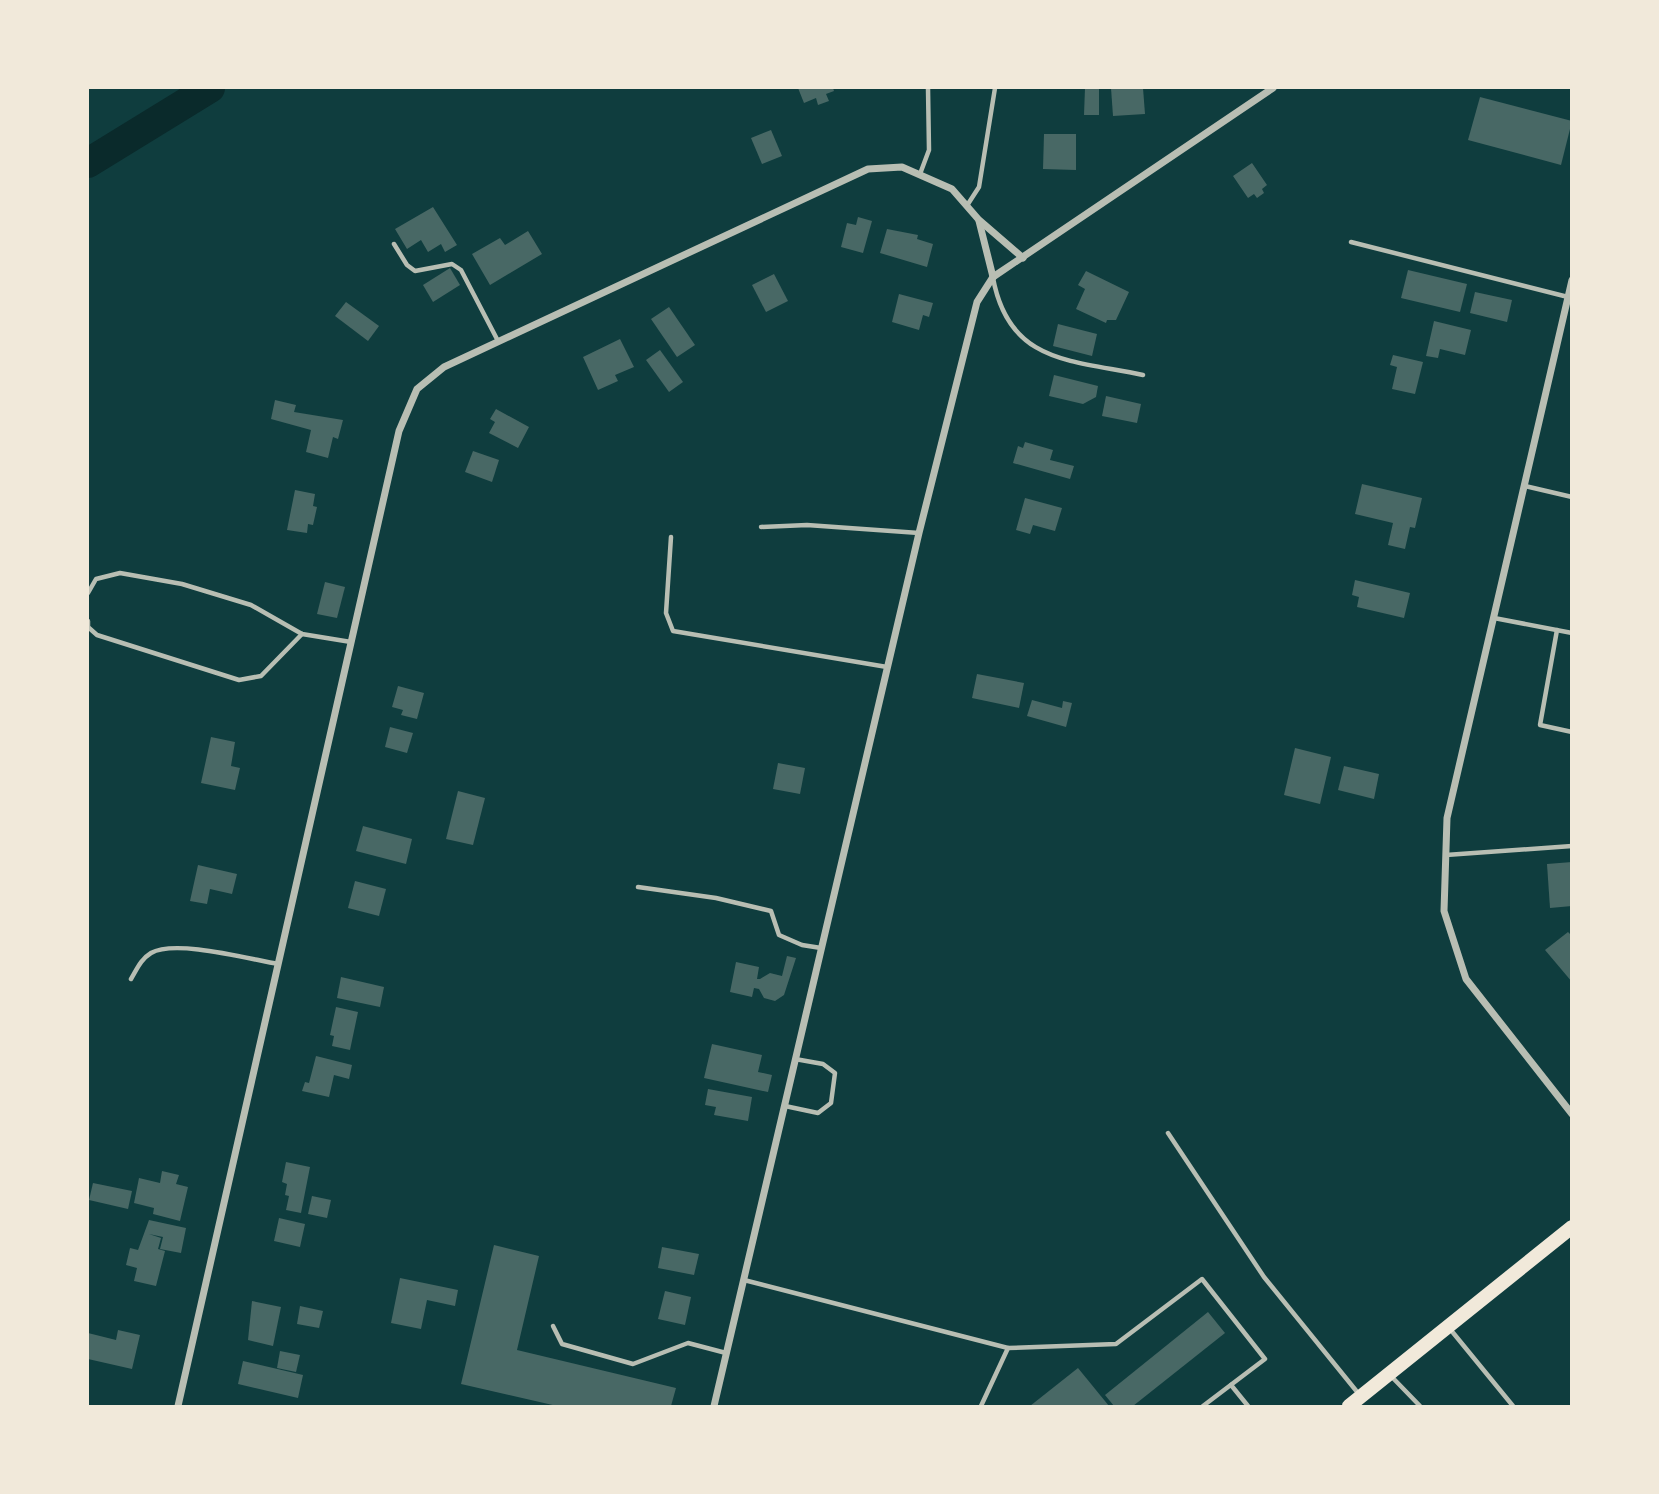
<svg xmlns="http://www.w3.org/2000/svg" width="1659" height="1494" font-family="Georgia,serif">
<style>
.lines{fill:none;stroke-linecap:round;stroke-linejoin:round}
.river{stroke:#0a2a2b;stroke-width:30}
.building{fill:#486865}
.service{stroke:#b8beb3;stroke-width:4.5}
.minor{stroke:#b8beb3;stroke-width:7}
.primary{stroke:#f1e9da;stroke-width:14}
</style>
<rect width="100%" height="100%" fill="#0f3d3e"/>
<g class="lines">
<path class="river" d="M88,163L210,88"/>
</g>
<g class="building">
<path d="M798,88H833L834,91L826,94L829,101L818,105L816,98L804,103Z"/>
<path d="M1085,88H1099V115H1084Z"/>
<path d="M1111,88H1143L1145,114L1113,116Z"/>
<path d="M1480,97L1572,121L1561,165L1468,140Z"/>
<path d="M771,130L782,156L762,164L751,138Z"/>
<path d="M1044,134H1076V170L1043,169Z"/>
<path d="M1252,163L1267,185L1262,189L1264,193L1257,198L1254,194L1248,198L1233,176Z"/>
<path d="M433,207L457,245L445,252L441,244L428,252L421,240L407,249L395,229Z"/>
<path d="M858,217L872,221L863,253L841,247L847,223L856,225Z"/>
<path d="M887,229L918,235L917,239L933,244L927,267L880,253Z"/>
<path d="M528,231L542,254L490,285L472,254L500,238L505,245Z"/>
<path d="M450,268L460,285L433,302L423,285Z"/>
<path d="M1408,270L1467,284L1460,312L1401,298Z"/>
<path d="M1086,271L1129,292L1116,320H1107L1106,323L1076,309L1085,289L1078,285Z"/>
<path d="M774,274L788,301L766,312L752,285Z"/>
<path d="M1475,292L1512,300L1507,322L1470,313Z"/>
<path d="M899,294L933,303L929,317L923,315L919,330L892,322Z"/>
<path d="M346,302L379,326L368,341L335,316Z"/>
<path d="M669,307L695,345L677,357L651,319Z"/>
<path d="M1434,321L1471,330L1465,355L1440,349L1438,358L1426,356Z"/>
<path d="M1058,324L1097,334L1092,356L1053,346Z"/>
<path d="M620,339L634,367L615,375L618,381L598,390L583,357Z"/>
<path d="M660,350L683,382L669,392L646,360Z"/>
<path d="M1393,355L1423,362L1415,394L1392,389L1397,367L1390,365Z"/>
<path d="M1054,375L1098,386L1096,397L1083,404L1049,396Z"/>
<path d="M1106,396L1141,404L1137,423L1102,416Z"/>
<path d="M275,400L296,405L294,412L343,420L338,439L333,437L328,458L306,452L311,430L271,419Z"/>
<path d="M496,409L529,427L518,448L489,433L495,422L490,419Z"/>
<path d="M1025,442L1053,450L1050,460L1074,466L1070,479L1013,463L1018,446L1023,448Z"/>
<path d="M473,451L499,460L492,482L465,472Z"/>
<path d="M1362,484L1422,498L1415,528L1410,527L1405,549L1388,545L1393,523L1355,514Z"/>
<path d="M295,490L315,494L313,506L317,507L313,525L308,524L307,533L287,530Z"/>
<path d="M1025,498L1062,508L1055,531L1033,525L1030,534L1016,530Z"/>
<path d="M1355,580L1410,593L1404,618L1357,607L1359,597L1352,595Z"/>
<path d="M325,582L345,587L337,618L317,614Z"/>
<path d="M977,674L1024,683L1019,708L972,698Z"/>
<path d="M398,686L424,693L417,719L401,715L403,710L392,707Z"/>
<path d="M1032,700L1062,708L1063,701L1072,703L1066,727L1027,716Z"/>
<path d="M390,727L413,733L407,753L385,747Z"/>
<path d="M211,737L235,742L231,766L240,768L235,790L201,783Z"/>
<path d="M1295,748L1331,757L1320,804L1284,795Z"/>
<path d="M778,763L805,768L800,794L773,789Z"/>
<path d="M1344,766L1379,774L1374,799L1338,790Z"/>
<path d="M458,791L485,798L473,845L446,839Z"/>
<path d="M363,826L412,839L406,864L356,851Z"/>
<path d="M1572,862V906L1550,908L1547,864Z"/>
<path d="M198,865L237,874L232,894L210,889L207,904L190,901Z"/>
<path d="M355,881L386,889L379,916L348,908Z"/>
<path d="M1568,932L1572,936V982L1545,950Z"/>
<path d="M787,956L796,958L784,995L775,1001L764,998L759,989L754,988L752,997L730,992L736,962L759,967L757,979H760L770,973L782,976Z"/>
<path d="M341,977L384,987L380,1007L337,998Z"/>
<path d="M336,1007L358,1012L350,1050L332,1046L334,1036L330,1035Z"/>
<path d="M712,1044L762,1055L758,1072L772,1075L768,1092L704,1078Z"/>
<path d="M316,1056L352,1065L349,1079L334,1075L329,1097L302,1091L305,1082L309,1083Z"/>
<path d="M708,1089L752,1097L748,1121L714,1115L716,1107L705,1105Z"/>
<path d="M286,1162L310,1167L301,1213L286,1210L289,1196L285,1195L287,1184L282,1182Z"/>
<path d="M162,1171L179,1175L176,1184L188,1187L180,1221L153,1214L154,1208L134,1203L139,1178L160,1183Z"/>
<path d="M93,1183L132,1191L128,1209L89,1200Z"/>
<path d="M312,1196L331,1200L327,1218L308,1214Z"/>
<path d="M279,1218L305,1224L300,1247L274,1241Z"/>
<path d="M149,1220L186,1228L181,1253L160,1249L163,1237L149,1234L161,1238L158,1249L165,1251L156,1286L134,1281L137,1268L126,1265L130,1248L138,1250Z"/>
<path d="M494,1245L539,1256L517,1350L676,1388L671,1406H557L461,1384Z"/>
<path d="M662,1247L699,1254L694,1275L658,1268Z"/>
<path d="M400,1278L458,1290L455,1306L427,1300L421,1329L391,1323Z"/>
<path d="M665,1291L691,1297L685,1325L658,1319Z"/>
<path d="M252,1301L281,1307L273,1346L248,1340Z"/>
<path d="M300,1306L323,1311L319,1328L297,1324Z"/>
<path d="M1208,1312L1225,1333L1133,1406H1114L1105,1395Z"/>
<path d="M118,1330L140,1335L132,1369L88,1359V1333L116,1340Z"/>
<path d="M280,1351L300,1355L296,1372L277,1368Z"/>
<path d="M243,1361L303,1375L298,1398L238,1384Z"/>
<path d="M1078,1368L1109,1406H1030Z"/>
</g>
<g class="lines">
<g class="service">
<path d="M920,174L929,150L928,88"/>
<path d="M968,204L979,187L995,88"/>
<path d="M1351,242L1568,297"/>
<path d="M394,244L407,265L415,271L452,264L461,270L498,341"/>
<path d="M993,278C1009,364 1072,360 1143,375"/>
<path d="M1525,486L1572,497"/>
<path d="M761,527L807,525L919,533"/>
<path d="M671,537L666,613L673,631L887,667"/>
<path d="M88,593L96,579L120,573L182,584L251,605L302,634L351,642"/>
<path d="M1494,618L1572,633"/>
<path d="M88,621V627L97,635L239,680L261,676L302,634"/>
<path d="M1557,630L1540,725L1572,732"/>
<path d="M1446,855L1572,846"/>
<path d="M638,887L716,898L771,911L779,935L802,945L821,948"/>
<path d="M131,979C137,969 141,959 151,953C175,939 249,959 278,964"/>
<path d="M785,1106L818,1113L831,1103L835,1073L823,1064L795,1059"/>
<path d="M1168,1133L1264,1277L1358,1393"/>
<path d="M744,1280L1008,1348L981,1406"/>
<path d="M553,1326L562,1344L633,1364L688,1343L726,1353"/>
<path d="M1450,1329L1513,1406"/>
<path d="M1008,1348L1116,1344L1202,1279L1265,1359L1203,1406"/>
<path d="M1390,1375L1420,1406"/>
<path d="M1231,1385L1248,1406"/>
</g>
<g class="minor">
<path d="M979,221L993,277"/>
<path d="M1572,280L1447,818L1444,911L1466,979L1572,1114"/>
<path d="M178,1406L399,431L417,389L444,367L868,169L902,167L952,189L979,220L1023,258"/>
<path d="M714,1406L919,533L977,302L993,277L1273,88"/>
</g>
<path class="primary" d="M1349,1406L1572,1227"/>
</g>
<rect width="1659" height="1494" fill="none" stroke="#f1e9da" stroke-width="178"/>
</svg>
